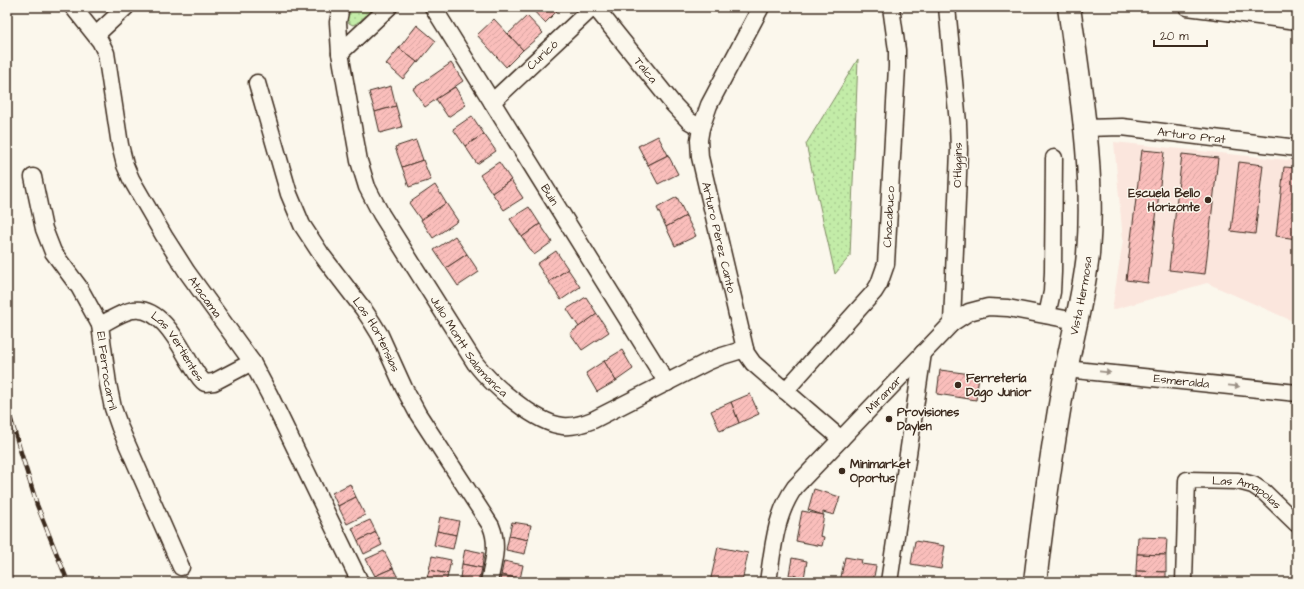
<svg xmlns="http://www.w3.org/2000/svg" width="1304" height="589" font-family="'Architects Daughter',sans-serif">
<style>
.built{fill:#fbe6dd}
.grass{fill:url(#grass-dots);stroke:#7f8b63}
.building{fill:url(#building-hatch);stroke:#3b2a1e}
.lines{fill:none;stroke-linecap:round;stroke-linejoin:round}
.street-casing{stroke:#3b2a1e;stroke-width:19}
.secondary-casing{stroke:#3b2a1e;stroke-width:25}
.street{stroke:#fbf7ec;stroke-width:16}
.secondary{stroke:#fbf7ec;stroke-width:22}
.rail-casing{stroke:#3b2a1e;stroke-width:4.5}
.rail{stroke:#fbf7ec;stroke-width:3;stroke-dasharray:9;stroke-linecap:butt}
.oneway{fill:#9b9085}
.poi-dot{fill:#3b2a1e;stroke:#fbf7ec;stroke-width:1.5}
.labels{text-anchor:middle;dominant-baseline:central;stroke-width:3;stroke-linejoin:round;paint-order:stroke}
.street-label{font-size:12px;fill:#3b2a1e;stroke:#fbf7ec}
.poi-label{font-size:12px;font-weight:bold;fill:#3b2a1e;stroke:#fbf7ec;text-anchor:start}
</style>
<defs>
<pattern id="grass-dots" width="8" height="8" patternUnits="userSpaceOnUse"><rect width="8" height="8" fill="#c3eca8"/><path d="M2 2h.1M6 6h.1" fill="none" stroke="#a8cb90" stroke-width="1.8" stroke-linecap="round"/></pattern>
<pattern id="building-hatch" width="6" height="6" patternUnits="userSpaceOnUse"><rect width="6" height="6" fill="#fabebb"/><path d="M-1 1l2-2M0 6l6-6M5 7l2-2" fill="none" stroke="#d7a3a0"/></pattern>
</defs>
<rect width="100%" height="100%" fill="#fbf7ec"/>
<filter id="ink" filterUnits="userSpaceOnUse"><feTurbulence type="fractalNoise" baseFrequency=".025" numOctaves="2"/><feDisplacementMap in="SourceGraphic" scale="8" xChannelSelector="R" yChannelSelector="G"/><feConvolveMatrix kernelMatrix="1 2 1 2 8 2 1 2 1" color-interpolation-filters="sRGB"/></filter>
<g filter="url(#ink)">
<path class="built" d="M1114,142L1297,161V323L1207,283L1112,310L1123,240Z"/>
<g class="grass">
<path d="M348,7H375L359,22L353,25L349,23L346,16Z"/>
<path d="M858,59L850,256L835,274L806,144Z"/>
</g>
<g class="building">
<path d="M530,7H560V8L545,23Z"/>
<path d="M527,16L543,33L523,50L508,34Z"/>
<path d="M494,19L523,50L506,67L477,35Z"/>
<path d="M417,25L436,41L418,63L399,48Z"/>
<path d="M399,48L417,62L403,79L386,64Z"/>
<path d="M451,63L463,81L425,107L413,89Z"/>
<path d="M391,86L396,106L375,112L369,92Z"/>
<path d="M455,87L466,105L448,117L436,99Z"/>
<path d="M396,106L402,127L380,133L375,112Z"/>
<path d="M472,116L484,134L465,146L453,129Z"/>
<path d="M484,134L496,151L477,164L465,146Z"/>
<path d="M658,136L668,155L648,165L638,146Z"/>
<path d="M416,140L423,160L402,167L395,147Z"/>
<path d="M1142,150L1164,152L1148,283L1126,280Z"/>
<path d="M1182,154L1218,158L1205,274L1169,270Z"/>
<path d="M668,155L678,174L658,184L648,165Z"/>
<path d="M423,160L431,180L409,187L402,167Z"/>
<path d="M499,162L511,180L492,193L480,175Z"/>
<path d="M1239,162L1263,165L1255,234L1231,231Z"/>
<path d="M1284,167L1297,168V239L1276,236Z"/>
<path d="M511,180L523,198L504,210L492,193Z"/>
<path d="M435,185L446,203L421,220L409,203Z"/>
<path d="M677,197L686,216L666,227L657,208Z"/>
<path d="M446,203L458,221L433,238L421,220Z"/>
<path d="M529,207L540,224L522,237L510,219Z"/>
<path d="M686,216L696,236L675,246L666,227Z"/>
<path d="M540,224L552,242L534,255L522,237Z"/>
<path d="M455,236L467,254L446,268L434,250Z"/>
<path d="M556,251L568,269L549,282L537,264Z"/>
<path d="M467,254L479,272L458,286L446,268Z"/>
<path d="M568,269L580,287L561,300L549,282Z"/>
<path d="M586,297L597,314L579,327L567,309Z"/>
<path d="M597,314L609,332L582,350L570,333Z"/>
<path d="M622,350L633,369L616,381L604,361Z"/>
<path d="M604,361L616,381L597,392L586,373Z"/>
<path d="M940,370L979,375L976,400L937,394Z"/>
<path d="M750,394L759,414L739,423L731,402Z"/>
<path d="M731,402L739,423L720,431L711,411Z"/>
<path d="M350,484L356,497L338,506L332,493Z"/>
<path d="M814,489L840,497L834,515L823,512V515L808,510Z"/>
<path d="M356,497L365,515L347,524L338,506Z"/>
<path d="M802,511L824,515L820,536L824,537L822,546L796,541Z"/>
<path d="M440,517L459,521L456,535L437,531Z"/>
<path d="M370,520L376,532L358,541L352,528Z"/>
<path d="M512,522L531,525L528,540L509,536Z"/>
<path d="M437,531L456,535L453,549L434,545Z"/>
<path d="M376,532L382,545L364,554L358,541Z"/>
<path d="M509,536L528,540L525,554L506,550Z"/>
<path d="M1138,537L1167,538L1166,555L1137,554Z"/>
<path d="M915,541L945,546L941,569L911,564Z"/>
<path d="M718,547L748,553L742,582H710Z"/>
<path d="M465,549L484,553L482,568L462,564Z"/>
<path d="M384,551L393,568L375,576L366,559Z"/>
<path d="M1137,554L1166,555V572L1136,571Z"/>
<path d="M432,556L451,560L448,574L429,570Z"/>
<path d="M845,557L862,560L861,564L876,566L873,582H840Z"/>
<path d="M792,558L807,561L804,578L789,575Z"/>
<path d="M504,561L523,565L520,579L501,575Z"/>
<path d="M462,564L482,568L479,582L460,578Z"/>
<path d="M393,568L399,580L395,582H378L375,576Z"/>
<path d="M429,570L448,574L446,582H426Z"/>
<path d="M1136,571L1166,572V582H1136Z"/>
<path d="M501,575L527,580L526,582H500Z"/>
<path d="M791,575L818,580L817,582H790Z"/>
<path d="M686,579L702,582H685Z"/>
</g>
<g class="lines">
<defs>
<g id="street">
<path id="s1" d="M73,7L100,41L106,53L120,145L125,165L131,179L164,236L187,272L252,362L269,394L360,582"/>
<path id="s2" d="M341,7L338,22L340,53L359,161L367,187L381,214L475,363C492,385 535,423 563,426C574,427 583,424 593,420L707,362L719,357L745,349"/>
<path id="s3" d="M433,7L667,383"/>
<path id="s4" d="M595,7L673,104L689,121L701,128"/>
<path id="s5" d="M761,7L709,105L701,128L699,140L700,157L746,353L753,363L841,439"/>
<path d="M947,7L958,123L959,150L952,323"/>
<path d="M1187,7L1297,21"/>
<path d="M96,35L126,7"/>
<path d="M340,53L389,7"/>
<path id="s6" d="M257,83L289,194L302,225L321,254L364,310L372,322L380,335L404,388L418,414L491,526C499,545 493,563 489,582"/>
<path id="s7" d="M492,102L593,7"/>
<path id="s8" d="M1085,128L1122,127L1297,148"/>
<path id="s9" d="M33,177L44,229L53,252L79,287L100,325L108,384L113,408L120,428L181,567"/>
<path d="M1047,315L1052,292L1053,272L1054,158"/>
<path id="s10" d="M100,325C110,320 122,312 133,310C160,306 178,342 189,361C194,368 198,378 205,383L214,382L252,362"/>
<path id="s11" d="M1066,369L1297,393"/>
<path id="s12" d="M785,391L874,292L879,284L886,264L897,67V50L891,7"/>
<path id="s13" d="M768,582C773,549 775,515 795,487L952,323L969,312L988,307L1008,308L1076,321"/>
<path d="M889,582L923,353"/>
<path id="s14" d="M1184,582L1187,480L1238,481L1253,485L1265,493L1297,524"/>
</g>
<g id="secondary">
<path id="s15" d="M1035,582C1043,515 1052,448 1064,382C1071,339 1084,297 1088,254C1095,171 1080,88 1069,7"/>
</g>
</defs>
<use href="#street" class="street-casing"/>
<use href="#secondary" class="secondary-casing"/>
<use href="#street" class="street"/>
<use href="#secondary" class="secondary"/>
<defs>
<path id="rail" d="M7,407L37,505L68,582"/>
</defs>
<use href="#rail" class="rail-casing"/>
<use href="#rail" class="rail"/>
</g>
<defs><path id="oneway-solid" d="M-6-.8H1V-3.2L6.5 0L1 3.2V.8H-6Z"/></defs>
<g class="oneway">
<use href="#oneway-solid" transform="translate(1105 372) rotate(6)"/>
<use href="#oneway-solid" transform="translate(1234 386) rotate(6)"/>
</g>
</g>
<g class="poi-dot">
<circle cx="1208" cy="200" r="4"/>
<circle cx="958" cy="385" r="4"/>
<circle cx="889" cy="419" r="4"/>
<circle cx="842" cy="471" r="4"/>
</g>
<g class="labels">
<g class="street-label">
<text stroke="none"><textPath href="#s7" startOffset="69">Curicó</textPath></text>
<text stroke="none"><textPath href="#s4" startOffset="81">Talca</textPath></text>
<text stroke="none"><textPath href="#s8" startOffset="107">Arturo Prat</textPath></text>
<text transform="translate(958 165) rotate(-89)">O'Higgins</text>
<text stroke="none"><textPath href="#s3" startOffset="221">Buin</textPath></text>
<text stroke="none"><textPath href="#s12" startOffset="211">Chacabuco</textPath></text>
<text stroke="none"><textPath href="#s5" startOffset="247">Arturo Pérez Canto</textPath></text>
<text stroke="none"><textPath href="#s15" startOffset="290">Vista Hermosa</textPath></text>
<text stroke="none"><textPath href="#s1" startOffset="325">Atacama</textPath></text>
<text stroke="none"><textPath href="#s6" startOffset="282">Las Hortensias</textPath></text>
<text stroke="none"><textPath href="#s2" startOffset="373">Julio Montt Salamanca</textPath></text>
<text stroke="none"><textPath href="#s10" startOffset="98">Las Vertientes</textPath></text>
<text stroke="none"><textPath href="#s9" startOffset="211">El Ferrocarril</textPath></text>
<text stroke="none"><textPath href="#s11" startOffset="116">Esmeralda</textPath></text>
<text stroke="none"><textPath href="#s13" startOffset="228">Miramar</textPath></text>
<text stroke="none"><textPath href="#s14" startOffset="165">Las Amapolas</textPath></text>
</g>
<g class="poi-label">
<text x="1200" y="193" text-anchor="end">Escuela Bello<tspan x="1200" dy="14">Horizonte</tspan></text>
<text x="966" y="378">Ferretería<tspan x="966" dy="14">Dago Junior</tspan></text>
<text x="897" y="412">Provisiones<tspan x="897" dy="14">Daylen</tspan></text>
<text x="850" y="464">Minimarket<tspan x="850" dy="14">Oportus</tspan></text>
</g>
</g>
<rect width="1304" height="589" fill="none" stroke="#fbf7ec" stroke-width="24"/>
<rect x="12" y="12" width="1280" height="565" fill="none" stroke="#3b2a1e" stroke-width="1.5" filter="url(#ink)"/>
<path d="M1154 40v6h53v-6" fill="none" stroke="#3b2a1e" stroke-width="2"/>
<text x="1160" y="40" font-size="12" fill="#3b2a1e" stroke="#fbf7ec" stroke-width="3" paint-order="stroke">20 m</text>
</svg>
